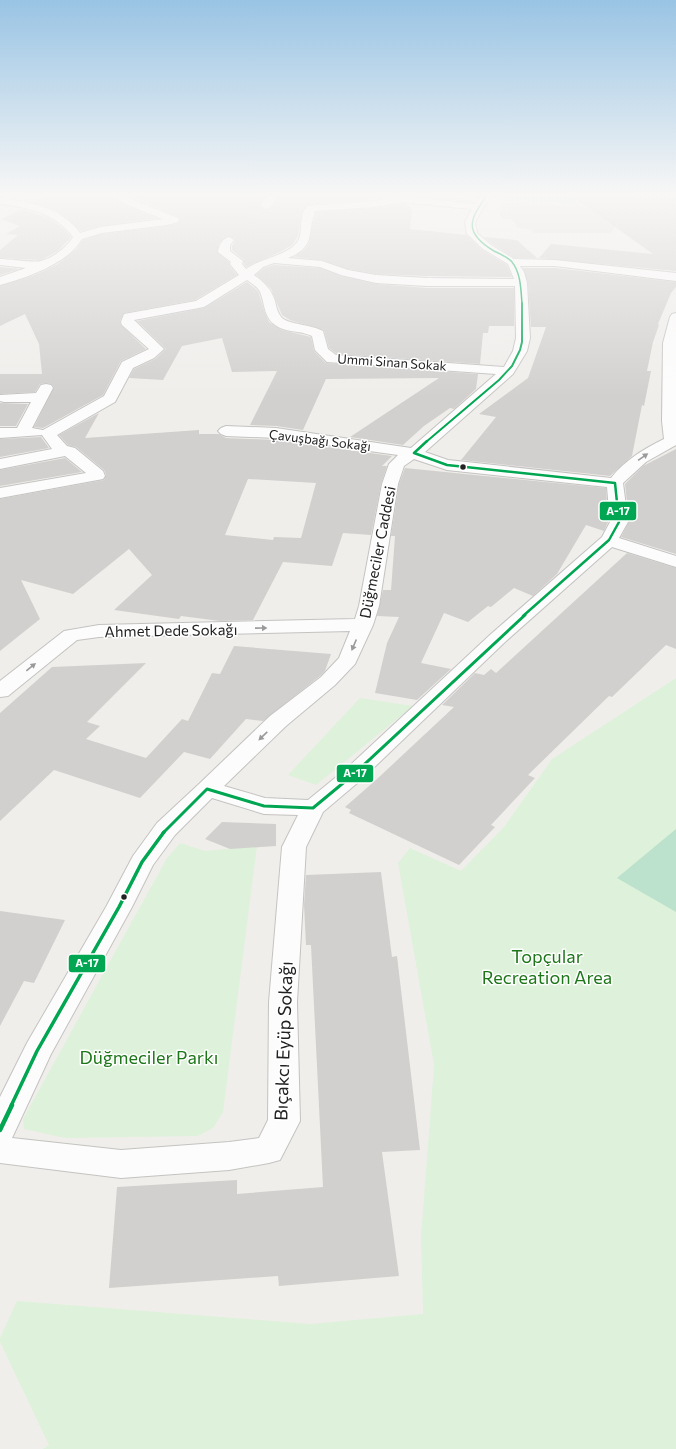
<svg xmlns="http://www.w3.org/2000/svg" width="676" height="1449" font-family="Commissioner,sans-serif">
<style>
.park{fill:#def1da}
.pitch{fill:#bce1cc}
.parking{fill:#dedddc}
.building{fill:#d2d0ce;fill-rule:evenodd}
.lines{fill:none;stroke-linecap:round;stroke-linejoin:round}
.minor-casing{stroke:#c3c3c1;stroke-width:2}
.minor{fill:#fdfcfc;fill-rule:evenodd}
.bus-1-far5-casing{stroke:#fff;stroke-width:3}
.bus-1-far4-casing{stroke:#fff;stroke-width:4}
.bus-1-far3-casing{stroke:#fff;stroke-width:5}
.bus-1-far2-casing{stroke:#fff;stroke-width:6}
.bus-1-far1-casing{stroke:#fff;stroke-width:6}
.bus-1-casing{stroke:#fff;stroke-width:8}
.bus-1-far5{stroke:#00a651;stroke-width:1.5}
.bus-1-far4{stroke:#00a651;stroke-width:2}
.bus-1-far3{stroke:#00a651;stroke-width:2.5}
.bus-1-far2{stroke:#00a651;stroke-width:3}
.bus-1-far1{stroke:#00a651;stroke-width:3.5}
.bus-1{stroke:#00a651;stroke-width:4.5}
.oneway{fill:#9a9a9a}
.bus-dot{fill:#222;stroke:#fff;stroke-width:1.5}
.labels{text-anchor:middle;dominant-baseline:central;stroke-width:3;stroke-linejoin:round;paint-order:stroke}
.far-street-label{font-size:13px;fill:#222;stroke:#fff}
.street-label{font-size:15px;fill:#222;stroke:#fff}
.near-park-label{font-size:18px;fill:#1d7619;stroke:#fff}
.near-street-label{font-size:18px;fill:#222;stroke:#fff}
.line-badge{stroke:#fff;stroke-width:1.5}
.badge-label{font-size:11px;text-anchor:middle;font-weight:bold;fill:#fff}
</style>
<rect width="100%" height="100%" fill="#f0eeeb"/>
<g class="park">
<path d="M676,678V1449H43L49,1445L0,1342V1338L17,1301L310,1324L423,1314L421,1237L434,1065L398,863L410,848L461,871L504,827L552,759Z"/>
<path d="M360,698L413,706L316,785L288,775Z"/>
<path d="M180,843L205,851L257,846L223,1112L213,1128L198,1136L65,1138L24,1129L23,1119L167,858Z"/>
</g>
<g class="pitch">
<path d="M512,194H676V209L507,200Z"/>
<path d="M676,829V912L617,878Z"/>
</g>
<g class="parking">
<path d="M406,194H461L452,201L411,197Z"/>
<path d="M504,203L551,205L578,204L605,216L621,217L611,233H533L531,229L518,228L512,219H503L499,214Z"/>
</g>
<g class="building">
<path d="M51,194H110L122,204L157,218L101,226L81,231L65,216L55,210L34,203Z"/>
<path d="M126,194H263L264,197L260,206L266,210L271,209L277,198L276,194H375L382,198L307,205L302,213L298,236L292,245L280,252L246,267L244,264V260L232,250V246L235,241V239L228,236L224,238L219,244L217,252L229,262V265L237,275L195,300L124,313L120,321L121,325L146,349L121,361L103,395L43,428L34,427L54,387L51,384L46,383L40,384L35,392L0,394V374H42L39,344L25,314L0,326V286L35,275L58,264L77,249L83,240L102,234L167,226L179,223L180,219L179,217Z"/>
<path d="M569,194L676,199V271L539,258L551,244L653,254Z"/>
<path d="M401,204H405L412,209L410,229L466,235L482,250L507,265L512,277L427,276L376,274L348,269L322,260L294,257L304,250L308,245L316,212L374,208Z"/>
<path d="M22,209L49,218L65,230L71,237L58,251L41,260L0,258V250L18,235L6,234L20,226L1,219Z"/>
<path d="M484,237L517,240L537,258H514L492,244Z"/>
<path d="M274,265L320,268L341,276L376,284L427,288H514V326H489L488,333H483L480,364L337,354L329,348L324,330L290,320L282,315L271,289L256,275L264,268Z"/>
<path d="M0,267L19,269L0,275Z"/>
<path d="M523,268H555L676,282V287L671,293L658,324L659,325L653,342L647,371H651L644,406L642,405L632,456L610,476L461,460L496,417L479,414L528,378L546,327H531L528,283Z"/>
<path d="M247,282L258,291L265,313L269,322L282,330L311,337L314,351L326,363L478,374L476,389L454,409L450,408L424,426L403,445L350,437L439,378L326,379L303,430L276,426L250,425L277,371L232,372L222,338L182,346L163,380L129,378L134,369L155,359L166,349L137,321L204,308Z"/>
<path d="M0,403L28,404L16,426H0Z"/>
<path d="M99,413L85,438L199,430V434H219L226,438L276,440L392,456L382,466H387L381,484L371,535L343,533L332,566L283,562L253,620L220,621L181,616L179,619L114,610L152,575L129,549L73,594L21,580L40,619L0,651V499L104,480L106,475L104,470L76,447L68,445L59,435ZM248,479L316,483L301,538L274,537L273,540L225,535Z"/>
<path d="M41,437L49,448L0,457V439Z"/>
<path d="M676,449V554L621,537L629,522L625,484L643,466Z"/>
<path d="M65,458L82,472L0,486V470Z"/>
<path d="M405,468L606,488L608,522L604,531L586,525L557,574L533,596L514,588L491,607L488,606L468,622L444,613L421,663L451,669L417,700L375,693L387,643L399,617L377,616L383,590H391L395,536H391L399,484Z"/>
<path d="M627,553L676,568V649L666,645L612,697L609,696L528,775L535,778L491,825L495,827L459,865L349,813L351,810L345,807L377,779L454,707L442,705L475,673L484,675L491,669L496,673Z"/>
<path d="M234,646L331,654L325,671L320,676L263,721L246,719L210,759L184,752L140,798L54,770L0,821V713L52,667L146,663L87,722L100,726L86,739L146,758L182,719L188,721L212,673L220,674Z"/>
<path d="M222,822L276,824V846L230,849L205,839Z"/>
<path d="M381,872L392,957L397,956L420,1150L382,1152L399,1276L279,1286L278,1276L109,1288L117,1187L237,1180V1194L323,1187L311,945H306L304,905L306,875Z"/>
<path d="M0,911L65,920L34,983L24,981L0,1026Z"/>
</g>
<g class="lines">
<defs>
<g id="minor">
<path d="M111,194H123L131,199L178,218L179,220L178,222L167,225L102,233L82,239C69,263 26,278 0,285V277L26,268L0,265V259C9,259 34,263 41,261C53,258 66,248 73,237C56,213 27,207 0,204V198C29,202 62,207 80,233L101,227L163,219L123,203Z"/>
<path d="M264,194H274L276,197L270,208L266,209L261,206L266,197Z"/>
<path d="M384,194H398L403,196L475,204L483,194H493L483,208L475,222L477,233L491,245L514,259L555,260L676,273V281L555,266H520L524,272L527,283L530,338L527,351L513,374L425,452L448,460L611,478C625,460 644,449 664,439L662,421L663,343L670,317L672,314L676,313V445L646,462L623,483L628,522L619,538L676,556V567L612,547L505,642L362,779L323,812L306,847L297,1002L300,1121L280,1160L269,1163L229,1170L121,1178L0,1163V1097L27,1043L106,907L133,856L157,823L199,784L270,716L321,677L339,658L350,631L99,637L77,640L8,696L0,697V681L64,631L99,625L355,619L359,606L382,484L389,464L398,455L276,438L226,436L221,434L218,431L221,428L226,426L276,428L411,448L496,374L327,362L315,350L312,336C300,330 284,333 274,324C263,316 265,301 259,290C256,286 251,283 247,280L204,307L134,320L164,349L154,358L133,368L115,402L57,435L67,446L75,448L103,471L105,476L103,479L0,498V488L86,473L65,456L0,469V459L52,449L42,435L0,438V428H17L31,402H4L0,401V395L36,393L41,385L46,384L51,385L53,388L32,428L43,430L104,396L122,362L149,349L122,325L121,322L124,314L196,301L239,275L230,264L231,262L218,252C219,245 222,239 229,237L234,240L230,245V251L243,261L242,264L246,269C261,258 288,256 298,241C304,231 298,213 308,206L374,201L390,198ZM401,202L472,209L465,222L467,234L483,249L508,264L514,279L427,278L376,275L348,270L322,261L288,258C316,247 307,233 315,211L374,207ZM274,263L320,267L341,275L376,283L427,286H515L516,338L513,351L504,367L336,355L328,349L323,331C312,325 288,324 282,318C278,314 276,306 275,301C271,289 264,282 254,275L263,267ZM414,459L447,470L607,487L610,522L602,537L491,634L346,769L308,800L265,798L224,786L286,726L335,685L355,664L373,625L379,606L398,484L404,466ZM212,798L264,814L298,815L282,847L269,1002L268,1120L259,1138L229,1142L121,1150L12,1138L51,1054L132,907L153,865L175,835Z"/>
</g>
</defs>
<use href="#minor" class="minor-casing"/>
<use href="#minor" class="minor"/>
<defs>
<path id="bus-1-far5" d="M488,194C469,220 463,232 494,251C500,254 508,257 512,262C521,273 521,291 522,304"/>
<path id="bus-1-far4" d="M426,442L499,380L512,366L520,350L522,342V303"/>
<path id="bus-1-far3" d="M427,441L414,453L447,465L615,483L619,522L609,540L523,616"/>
<path id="bus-1-far2" d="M163,833L207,789L264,806L313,808L354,774L525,615"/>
<path id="bus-1-far1" d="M11,1106L37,1051L119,907L142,862L164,832"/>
<path id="bus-1" d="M0,1130L12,1105"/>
</defs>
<use href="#bus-1-far5" class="bus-1-far5-casing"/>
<use href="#bus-1-far4" class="bus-1-far4-casing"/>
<use href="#bus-1-far3" class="bus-1-far3-casing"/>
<use href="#bus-1-far2" class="bus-1-far2-casing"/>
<use href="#bus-1-far1" class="bus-1-far1-casing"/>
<use href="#bus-1" class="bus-1-casing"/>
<use href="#bus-1-far5" class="bus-1-far5"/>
<use href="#bus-1-far4" class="bus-1-far4"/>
<use href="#bus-1-far3" class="bus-1-far3"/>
<use href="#bus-1-far2" class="bus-1-far2"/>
<use href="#bus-1-far1" class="bus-1-far1"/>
<use href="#bus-1" class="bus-1"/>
</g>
<defs><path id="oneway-solid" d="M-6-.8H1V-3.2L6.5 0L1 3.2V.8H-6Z"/></defs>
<g class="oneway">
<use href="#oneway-solid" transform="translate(643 457) rotate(-35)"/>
<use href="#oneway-solid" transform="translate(261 628) rotate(-1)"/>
<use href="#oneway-solid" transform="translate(354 645) rotate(113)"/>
<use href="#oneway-solid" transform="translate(31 667) rotate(-39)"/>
<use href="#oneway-solid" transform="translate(263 736) rotate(136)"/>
</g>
<linearGradient id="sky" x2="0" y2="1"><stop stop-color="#99c4e4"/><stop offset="0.49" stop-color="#f8f7f6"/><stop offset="1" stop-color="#f8f7f6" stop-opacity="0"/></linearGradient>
<rect width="676" height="397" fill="url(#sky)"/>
<g class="bus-dot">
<circle cx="463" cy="467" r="3.5"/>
<circle cx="124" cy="897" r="3.5"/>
</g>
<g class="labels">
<g class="far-street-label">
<text transform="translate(392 362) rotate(4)">Ummi Sinan Sokak</text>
<text transform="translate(320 440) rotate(7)">Çavuşbağı Sokağı</text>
</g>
<g class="street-label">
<text transform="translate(377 552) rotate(-79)">Düğmeciler Caddesi</text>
<text transform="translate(171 630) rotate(-1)">Ahmet Dede Sokağı</text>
</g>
<g class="near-park-label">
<text x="547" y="956">Topçular<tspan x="547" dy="21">Recreation Area</tspan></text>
<text x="149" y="1057">Düğmeciler Parkı</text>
</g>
<g class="near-street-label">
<text transform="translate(283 1041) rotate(-88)">Bıçakcı Eyüp Sokağı</text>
</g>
</g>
<g class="line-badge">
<rect x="599" y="501" width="38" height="20" rx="4" fill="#00a651"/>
<rect x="336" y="764" width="38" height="19" rx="4" fill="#00a651"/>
<rect x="68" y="954" width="38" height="19" rx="4" fill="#00a651"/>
</g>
<g class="badge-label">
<text x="618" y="515">A-17</text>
<text x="355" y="777">A-17</text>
<text x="87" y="967">A-17</text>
</g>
</svg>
